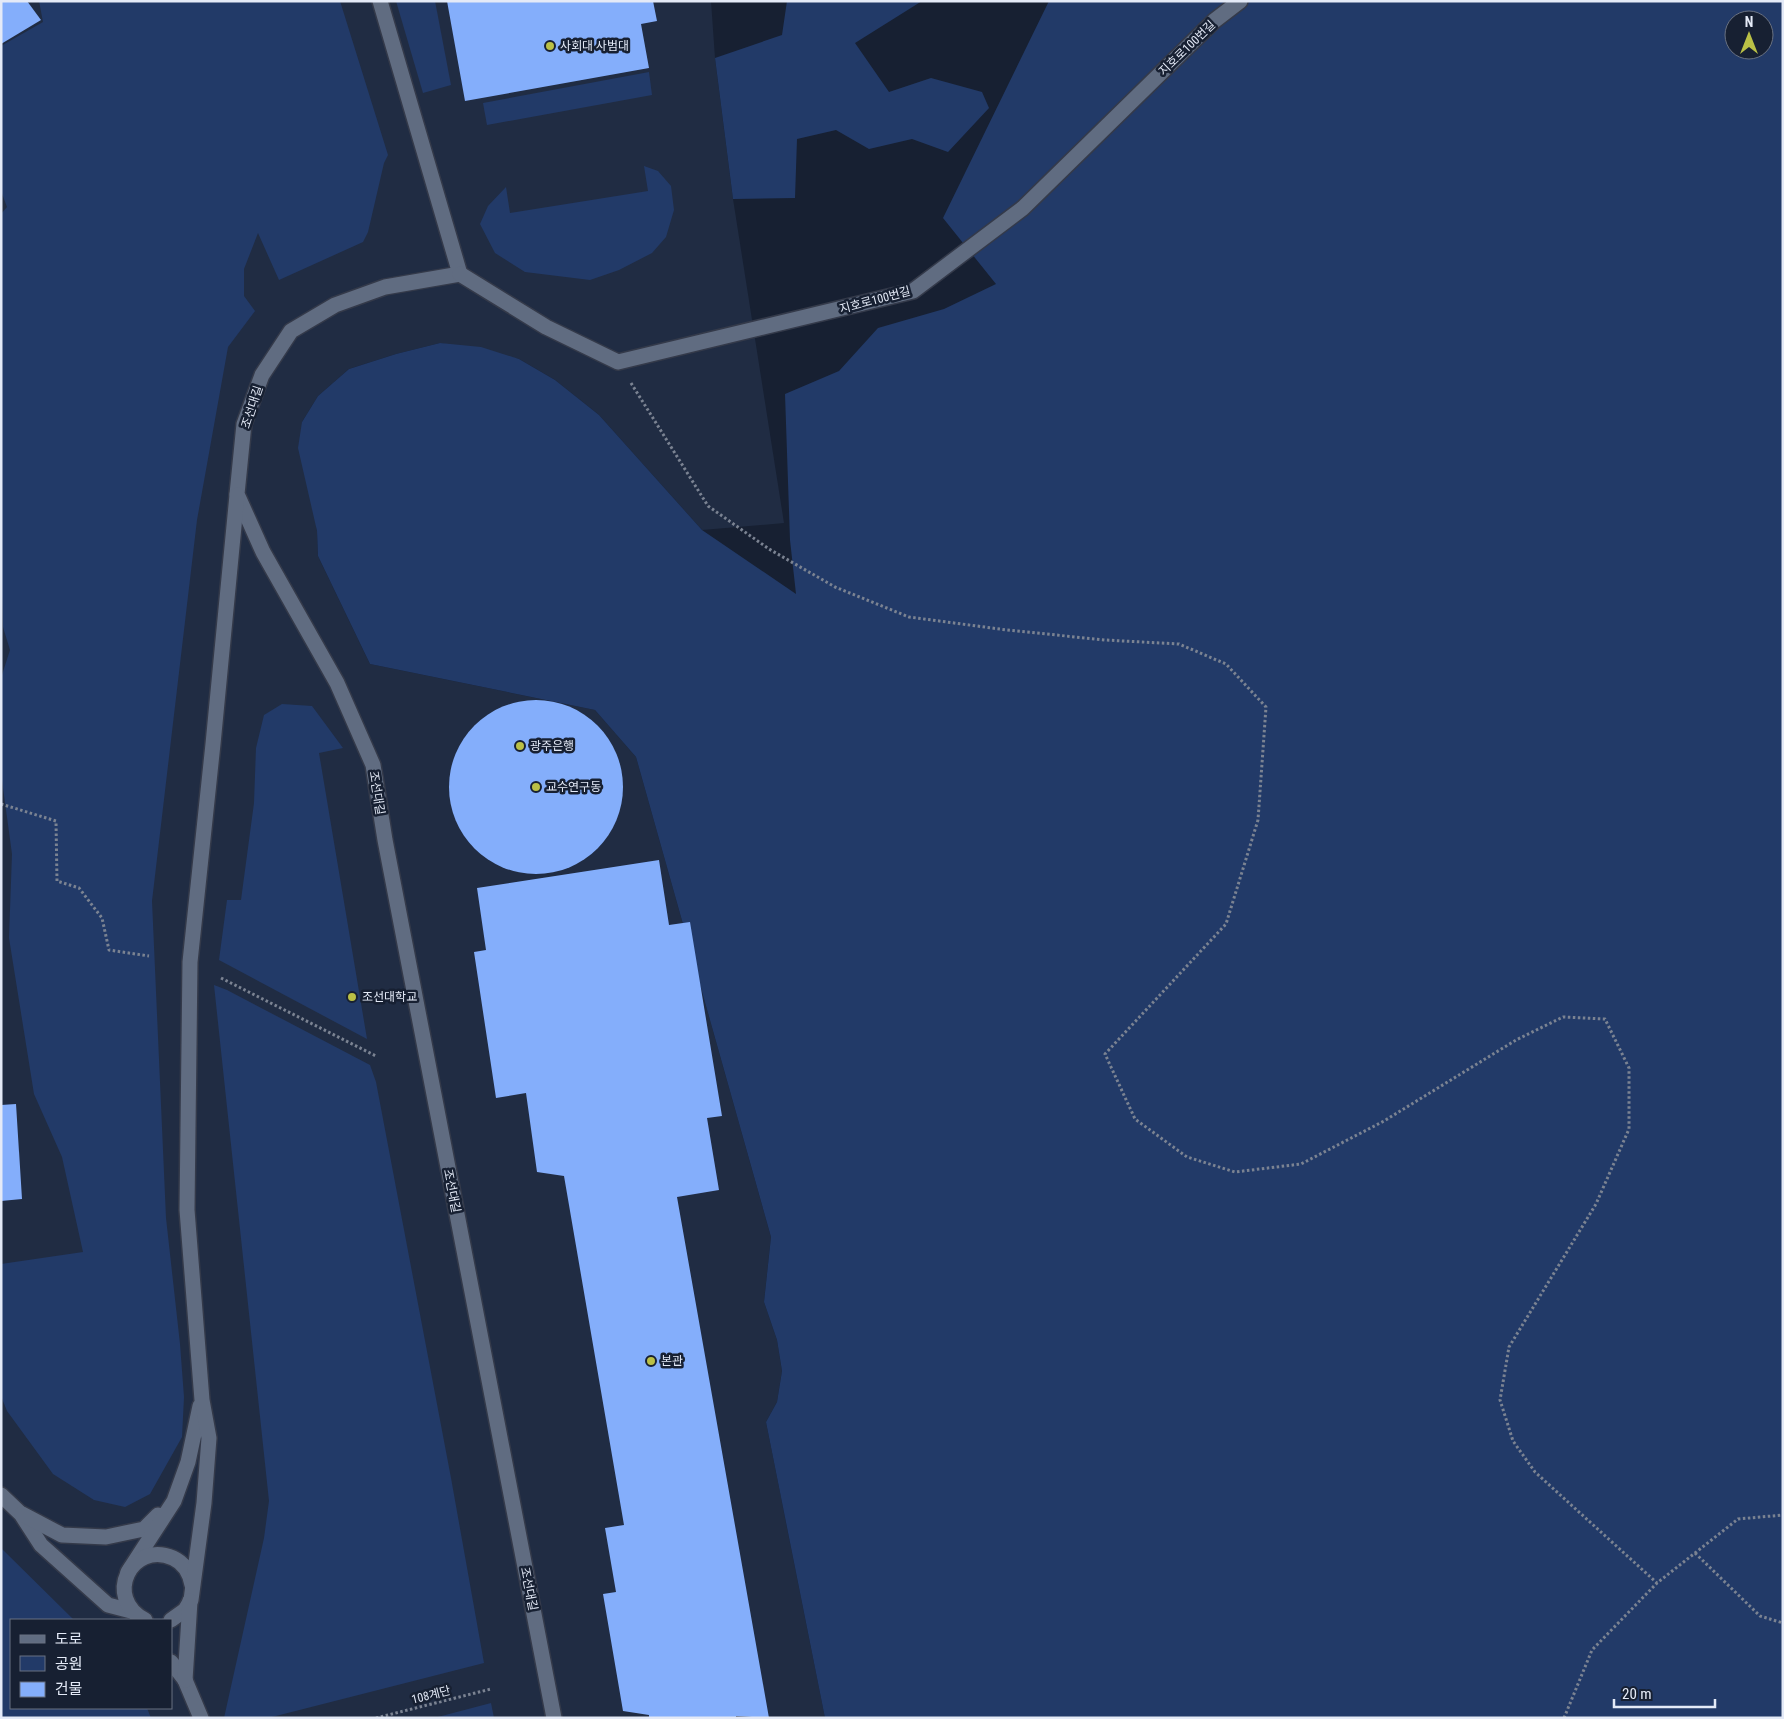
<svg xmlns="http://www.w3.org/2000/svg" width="1784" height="1719" font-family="'Roboto Condensed','Noto Sans KR',sans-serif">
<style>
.built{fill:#202c43;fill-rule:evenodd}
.green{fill:#223a68;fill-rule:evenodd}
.building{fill:#84aefb}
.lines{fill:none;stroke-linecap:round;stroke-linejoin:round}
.lane-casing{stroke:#343a4a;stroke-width:18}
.street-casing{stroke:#343a4a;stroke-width:18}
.path{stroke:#7b8392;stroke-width:3;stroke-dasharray:2.5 2.5;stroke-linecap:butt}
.lane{stroke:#606c81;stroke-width:15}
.street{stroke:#606c81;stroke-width:15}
.poi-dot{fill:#bac046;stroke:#172032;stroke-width:2}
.labels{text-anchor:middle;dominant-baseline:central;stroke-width:5;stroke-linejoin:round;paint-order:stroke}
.poi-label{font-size:12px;fill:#e4eaf7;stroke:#172032;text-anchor:start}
.street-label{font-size:12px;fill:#e4eaf7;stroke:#172032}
</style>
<rect width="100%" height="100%" fill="#172032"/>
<path class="built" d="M1,1H711L715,58L733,199L784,523L702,530L599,415L555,380L519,359L440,343L396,354L349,369L318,396L302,422L317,531L318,556L370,664L595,710L636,757L771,1237L764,1302L777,1340L782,1371L777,1402L766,1422L825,1718H1ZM11,1620H171V1708H11Z"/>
<g class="green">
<path d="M39,1H340L388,155L384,163L368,232L363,242L279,280L258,233L244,269V296L255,311L228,347L197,520L152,901L166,1218L180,1344L184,1397L182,1437L150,1494L125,1507L94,1500L53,1474L7,1411L1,1396V1264L83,1252L62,1157L34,1094L9,938L12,854L1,773V678L10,650L3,627L1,566V214L7,207L1,191V46L43,22Z"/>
<path d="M396,1H435L451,85L423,93Z"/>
<path d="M787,1H922L855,43L889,92L931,78L982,92L989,108L948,152L912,139L869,149L836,130L797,139L795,198L733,199L715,58L782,35Z"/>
<path d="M1049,1H1783V1718H825L766,1422L777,1402L782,1371L777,1340L764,1302L771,1237L636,757L595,710L370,664L318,556L317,531L298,448L302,422L318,396L349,369L396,354L440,343L481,347L519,359L555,380L599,415L702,530L796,594L790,540L785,394L839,371L878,328L944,309L996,284L943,218ZM1734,20H1764V50H1734Z"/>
<path d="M649,72L652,95L487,125L483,103Z"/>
<path d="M644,166L658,171L671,186L674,210L666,237L652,253L619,270L590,280L525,272L495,253L480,224L488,206L506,187L510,213L648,191Z"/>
<path d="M282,704L312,706L343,748L319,753L367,1039L219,960L227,900H241L254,803L256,748L264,715Z"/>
<path d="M214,985L227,990L370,1065L376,1082L451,1478L484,1663L268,1718H224L264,1538L269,1501Z"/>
<path d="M1,1548L74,1620H11V1708H147L151,1718H1Z"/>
<path d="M491,1703L494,1718H434Z"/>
</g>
<g class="building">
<path d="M1,1H27L41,20L1,44Z"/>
<path d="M447,1H653L657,21L641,24L649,68L465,101Z"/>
<circle cx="536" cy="787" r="87"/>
<path d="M659,860L669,925L690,922L722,1116L707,1118L719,1190L677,1197L769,1718L736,1716V1718H649V1715L623,1711L603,1594L616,1592L605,1528L624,1525L564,1176L537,1172L526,1093L496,1098L474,952L486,950L477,888Z"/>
<path d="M16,1104L22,1199L1,1201V1105Z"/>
</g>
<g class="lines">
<defs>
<path id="lane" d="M185,1680L201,1718"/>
<g id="street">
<path d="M380,1L460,274L385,287L335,305L291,331L262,375L244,424L237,494L263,552L337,683L373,765L385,840L554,1718"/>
<path d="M460,274L546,327L618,362L913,291L1023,208L1214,21L1240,1"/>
<path d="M1,1495L21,1514L41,1545L108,1605L131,1611"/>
<path d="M22,1514L62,1535L106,1537L144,1529L158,1515"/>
<path d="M128,1572L174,1501L188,1462L200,1406"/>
<path d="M145,1620C103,1598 131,1540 173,1558C184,1563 190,1573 192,1585"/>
<path d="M171,1620L185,1610L191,1600L204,1503L209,1438L202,1400L187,1210L190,962L213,744L237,495"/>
<path d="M171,1662L185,1680"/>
<path d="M185,1680L190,1601"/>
</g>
</defs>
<use href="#lane" class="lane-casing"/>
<use href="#street" class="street-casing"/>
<g class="path">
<path d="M631,383L708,506L769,549L835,587L909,617L1007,630L1105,640L1179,644L1226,664L1266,707L1258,820L1226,924L1105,1054L1135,1119L1187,1157L1235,1172L1301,1164L1384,1121L1516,1040L1563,1017L1605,1019L1629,1068V1129L1596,1204L1509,1347L1500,1400L1513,1441L1535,1472L1657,1583"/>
<path d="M1,804L56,821L57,881L79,888L102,918L109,950L149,956"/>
<path d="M221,978L376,1056"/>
<path d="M1695,1553L1760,1616L1783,1623"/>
<path d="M376,1718L491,1689"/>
<path d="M1564,1718L1592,1650L1657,1583L1738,1519L1783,1515"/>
</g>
<use href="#lane" class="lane"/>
<use href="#street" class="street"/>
</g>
<g class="poi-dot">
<circle cx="550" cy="46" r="5"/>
<circle cx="520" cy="746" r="5"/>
<circle cx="536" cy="787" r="5"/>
<circle cx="352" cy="997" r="5"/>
<circle cx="651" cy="1361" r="5"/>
</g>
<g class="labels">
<g class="poi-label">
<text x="560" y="46">사회대 사범대</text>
<text x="530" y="746">광주은행</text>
<text x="546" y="787">교수연구동</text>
<text x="362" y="997">조선대학교</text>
<text x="661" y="1361">본관</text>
</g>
<g class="street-label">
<text transform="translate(1187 48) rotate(-44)">지호로100번길</text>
<text transform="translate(875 300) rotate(-15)">지호로100번길</text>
<text transform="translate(252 407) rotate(-72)">조선대길</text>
<text transform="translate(377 793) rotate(81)">조선대길</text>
<text transform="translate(452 1191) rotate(79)">조선대길</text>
<text transform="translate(529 1589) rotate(79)">조선대길</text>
<text transform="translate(431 1695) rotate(-14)">108계단</text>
</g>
</g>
<rect width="1784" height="1719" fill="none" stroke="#e4eaf7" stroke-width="5"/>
<rect x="10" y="1619" width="162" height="90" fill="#172032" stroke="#697181"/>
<rect x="20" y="1635" width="25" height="8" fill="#606c81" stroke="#697181"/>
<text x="55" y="1644" font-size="15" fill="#e4eaf7">도로</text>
<rect x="20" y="1656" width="25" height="15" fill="#223a68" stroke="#697181"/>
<text x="55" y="1669" font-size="15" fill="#e4eaf7">공원</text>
<rect x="20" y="1682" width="25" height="15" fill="#84aefb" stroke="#697181"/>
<text x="55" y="1694" font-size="15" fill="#e4eaf7">건물</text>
<g transform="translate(1749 35)"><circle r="24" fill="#172032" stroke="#697181"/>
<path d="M0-4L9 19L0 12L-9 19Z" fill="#bac046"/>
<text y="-8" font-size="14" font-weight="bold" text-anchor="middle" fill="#e4eaf7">N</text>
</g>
<path d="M1614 1699v8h101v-8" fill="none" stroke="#e4eaf7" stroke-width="2.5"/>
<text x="1622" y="1699" font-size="15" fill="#e4eaf7" stroke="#172032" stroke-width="4" paint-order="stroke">20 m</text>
</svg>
